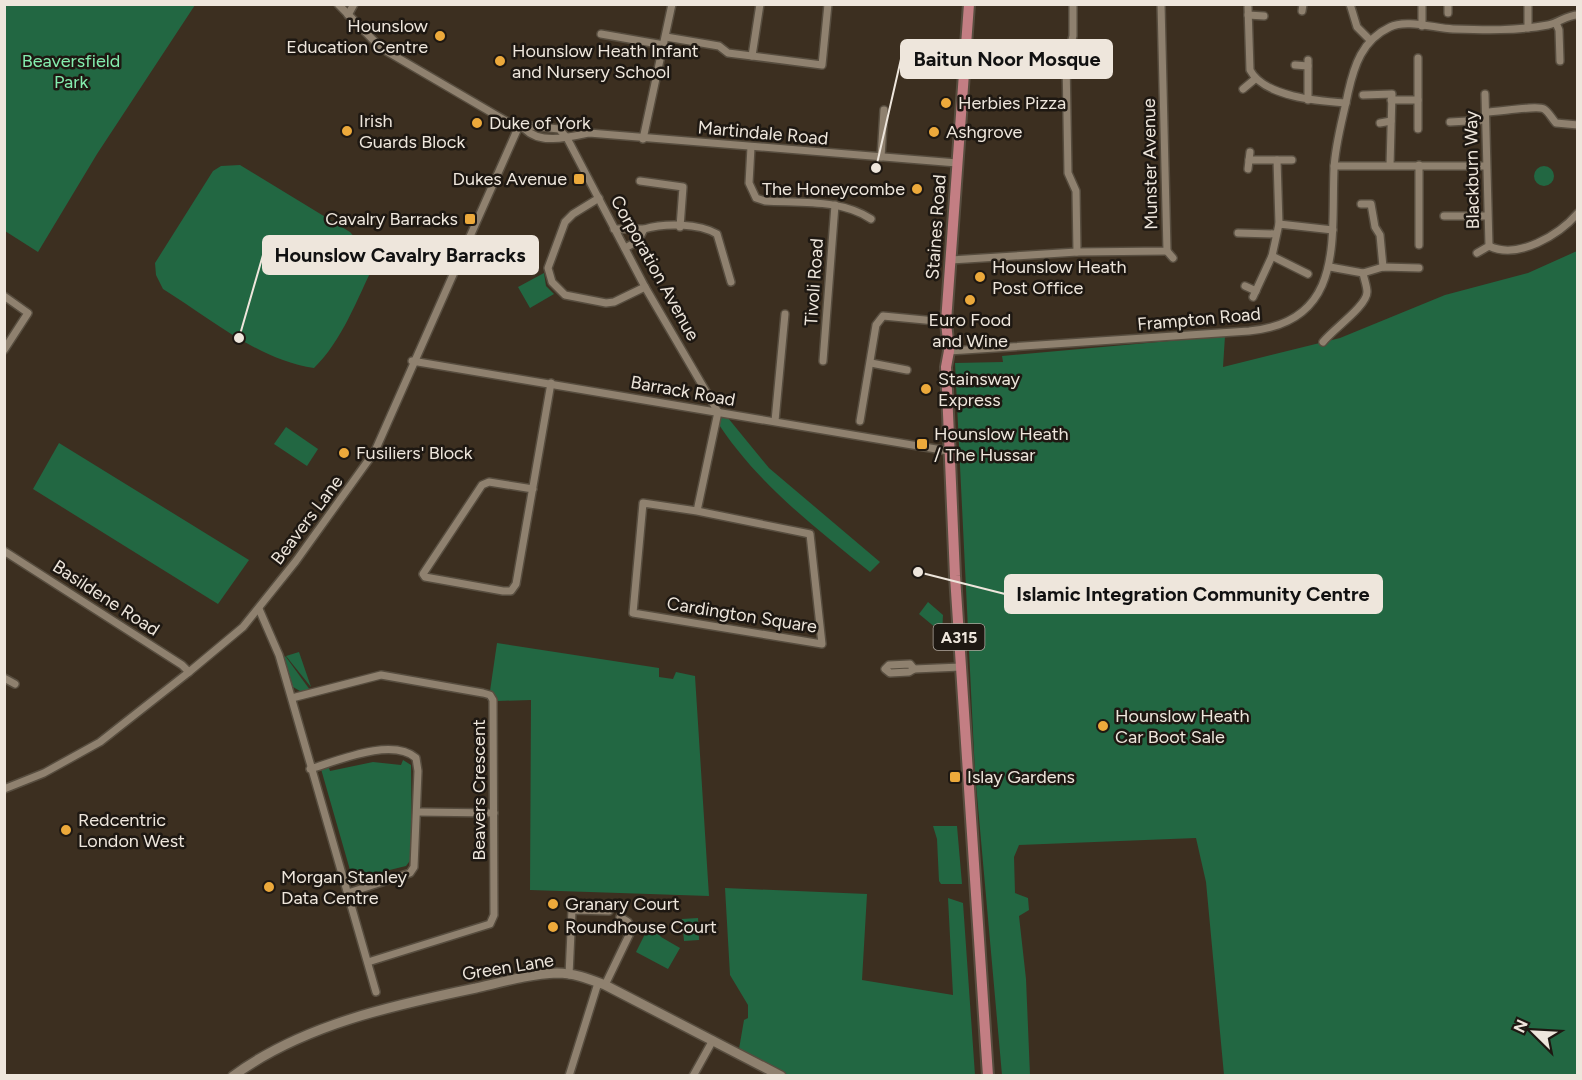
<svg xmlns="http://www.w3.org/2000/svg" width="1582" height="1080" font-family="Figtree,sans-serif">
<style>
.green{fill:#226742}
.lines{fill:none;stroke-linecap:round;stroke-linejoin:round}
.minor-casing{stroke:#574d3f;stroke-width:10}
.tertiary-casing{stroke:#574d3f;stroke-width:12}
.primary-casing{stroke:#574d3f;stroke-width:14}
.minor{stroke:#8f816f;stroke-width:7}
.tertiary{stroke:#8f816f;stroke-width:9}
.primary{stroke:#c37e83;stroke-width:10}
.poi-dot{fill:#eca93b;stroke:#1e1812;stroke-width:2}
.labels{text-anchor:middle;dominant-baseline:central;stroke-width:5;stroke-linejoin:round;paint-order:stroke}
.shield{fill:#1e1812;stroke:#b0a89f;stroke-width:1.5}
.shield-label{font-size:16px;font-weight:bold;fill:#eee6dc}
.poi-label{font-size:18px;fill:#eee6dc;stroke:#1e1812;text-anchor:start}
.park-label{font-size:18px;fill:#84edae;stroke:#1e1812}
.street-label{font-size:18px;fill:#eee6dc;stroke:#1e1812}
.leader{fill:none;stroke:#eee6dc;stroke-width:2}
.callout-dot{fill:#eee6dc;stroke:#1e1812;stroke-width:2}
.callout{fill:#eee6dc;stroke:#eee6dc;stroke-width:2}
.callout-label{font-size:20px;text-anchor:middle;font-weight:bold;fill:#111}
</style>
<rect width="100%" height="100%" fill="#3c2f20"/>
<g class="green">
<path d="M4,5H195L97,154L38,252L5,231Z"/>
<path d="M240,165L350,232L364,248L374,265C357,299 342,341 314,368C260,361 208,317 163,289L156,275L155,263L213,171L221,166Z"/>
<circle cx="1544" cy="176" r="10"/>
<path d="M1577,251V1075H1224L1206,882L1196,838L1019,845L1014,857L1015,893L1028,898L1029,910L1019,916L1026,979L1030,1075H1002L975,773L955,363L1003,362L1002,356L1225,336L1223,367L1340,338L1445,295L1528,273Z"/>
<path d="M544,273L546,286L554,294L530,308L518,287Z"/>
<path d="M714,417L728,418L769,468L880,562L870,572C812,525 754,481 714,417Z"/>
<path d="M286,427L318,449L307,466L274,444Z"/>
<path d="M59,443L249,560L218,604L33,489Z"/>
<path d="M928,602L943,615L942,633L919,614Z"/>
<path d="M497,643L659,668V677L673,679L676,672L695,676L709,896L530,890L531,700L497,701L490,691Z"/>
<path d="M299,652L311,687L286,656Z"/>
<path d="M284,656L286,657L310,690L300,691L293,687Z"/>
<path d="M403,760L411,765L412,858L406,866L361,877L362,884H354L321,769L328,765L330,771L373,762L401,765Z"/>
<path d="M933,826H957L962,884H941L939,881L937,839Z"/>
<path d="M725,888L867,894L862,980L953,995L948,898L963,903L975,1075H788L739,1049L744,1020L748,1018V1005L730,975Z"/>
<path d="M698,918L699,940L684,941L682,919Z"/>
<path d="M654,929L661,937L680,948L668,969L636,952L646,932Z"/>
</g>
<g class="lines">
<defs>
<g id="minor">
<path d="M338,4L381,48L518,128L530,126L559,129L567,138L645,287L718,412"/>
<path d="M1073,4V36L1066,60L1068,173L1076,191L1077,252"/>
<path d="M1350,4L1357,27L1370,40"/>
<path d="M1448,4V13"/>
<path d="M1528,4V28"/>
<path d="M1248,7L1250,70C1264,97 1319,101 1346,103"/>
<path d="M1302,11L1303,4"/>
<path d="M348,15L354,4"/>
<path d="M1248,15L1264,16"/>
<path d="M1556,23L1559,30L1560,61"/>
<path d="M1422,26V4"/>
<path d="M601,34L664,45"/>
<path d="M666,37L719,46L728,53L822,65L828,4"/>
<path d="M752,56L760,4"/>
<path d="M1308,60V100"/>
<path d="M1295,65L1308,66"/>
<path d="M1243,89L1255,79"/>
<path d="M1363,95L1392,94L1390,165"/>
<path d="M1391,100H1418"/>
<path d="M1486,112C1498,112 1537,105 1544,109C1549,112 1552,119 1556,123L1578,125"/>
<path d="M1450,122L1485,120"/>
<path d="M1380,123L1391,121"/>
<path d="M525,129C540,145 570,137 589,133L957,163"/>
<path d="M1418,129V58"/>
<path d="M643,139L672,4"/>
<path d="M751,147L749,183L756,198L765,201C800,203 841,199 871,219"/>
<path d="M881,157L884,110"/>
<path d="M1249,160H1292"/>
<path d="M1277,160L1279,224"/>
<path d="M1419,165V245"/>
<path d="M1334,166H1486"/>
<path d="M1248,169L1250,152"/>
<path d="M640,181L683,187L680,227"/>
<path d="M599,198L573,214L565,222L548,268L552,282L565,295L606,303L614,302L645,287"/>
<path d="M1361,204H1371L1375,227L1380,235L1383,267"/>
<path d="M1444,216H1487"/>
<path d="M614,229H644"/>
<path d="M1238,233L1276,234"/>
<path d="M1489,246C1518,260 1559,235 1578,213"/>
<path d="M625,248L638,241L644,229C664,223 699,223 717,234L731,282"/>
<path d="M1167,251L1173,258"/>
<path d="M1477,253L1489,246L1485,94"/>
<path d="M1272,256L1308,274"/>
<path d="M951,260L1077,252L1167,251L1161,4"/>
<path d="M1330,267L1363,273L1383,267L1419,268"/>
<path d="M1245,286L1256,291"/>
<path d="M4,296L28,313L4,350"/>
<path d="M1253,297L1272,256L1279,224L1333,230"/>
<path d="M1323,342C1333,329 1367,306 1367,292C1367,286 1364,279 1363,273"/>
<path d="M949,351L1249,331C1345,322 1331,240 1334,169C1335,144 1343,118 1348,93C1354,66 1362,40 1390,27C1406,19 1434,28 1453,29C1484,30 1517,31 1548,25C1558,23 1567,15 1578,15"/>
<path d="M412,361L948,451"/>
<path d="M823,361L835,205"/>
<path d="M871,363L907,370"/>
<path d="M775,421L785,314"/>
<path d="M860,421L876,325L883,316L946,322"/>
<path d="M533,489L489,482L482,485L423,574L425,577L503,591H511L516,584C528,517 539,450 551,383"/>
<path d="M697,511L643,503L633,613L822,644L810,534L697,511L718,412"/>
<path d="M4,551L182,665L189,672"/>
<path d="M259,609L279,655L376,992"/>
<path d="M910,664L914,669L909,672L890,673L885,669L889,665Z"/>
<path d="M914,669L961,667"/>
<path d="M4,678L15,684"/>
<path d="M292,698L381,675L483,693L490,695L493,700L494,915L490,924L368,962"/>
<path d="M310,769C337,761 392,737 416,758L418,771L414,867L410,873L348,893"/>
<path d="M4,789L44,773L100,742L189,672L243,627L296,561L375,451L518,128"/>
<path d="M417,812L494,813"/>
<path d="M569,975L572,910L609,911"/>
<path d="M605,985L632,929L628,922L620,917"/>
<path d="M569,1076L598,983"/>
<path d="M693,1076L713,1040"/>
</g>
<path id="tertiary" d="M233,1076C302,1025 394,1005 476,988C502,982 530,974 557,973C574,973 589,979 605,985L781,1076"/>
<path id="primary" d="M969,4L946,322L949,351L946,367L955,576L988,1076"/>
</defs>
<use href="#minor" class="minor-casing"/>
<use href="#tertiary" class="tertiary-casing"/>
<use href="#primary" class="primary-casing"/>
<use href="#minor" class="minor"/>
<use href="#tertiary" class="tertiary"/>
<use href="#primary" class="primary"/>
</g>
<g class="poi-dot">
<circle cx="440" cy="36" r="6"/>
<circle cx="500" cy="61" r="6"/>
<circle cx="946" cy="103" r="6"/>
<circle cx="477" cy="123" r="6"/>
<circle cx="347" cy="131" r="6"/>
<circle cx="934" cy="132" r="6"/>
<rect x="573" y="173" width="12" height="12" rx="3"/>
<circle cx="917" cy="189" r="6"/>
<rect x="464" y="213" width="12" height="12" rx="3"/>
<circle cx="980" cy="277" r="6"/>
<circle cx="970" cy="300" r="6"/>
<circle cx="926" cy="389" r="6"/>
<rect x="916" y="438" width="12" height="12" rx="3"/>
<circle cx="344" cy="453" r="6"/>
<circle cx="1103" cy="726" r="6"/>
<rect x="949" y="771" width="12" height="12" rx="3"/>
<circle cx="66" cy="830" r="6"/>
<circle cx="269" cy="887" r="6"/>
<circle cx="553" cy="904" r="6"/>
<circle cx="553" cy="927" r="6"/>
</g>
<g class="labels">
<rect class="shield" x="933.5" y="624" width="51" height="26" rx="4.5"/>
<g class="shield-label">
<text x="959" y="637">A315</text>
</g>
<g class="poi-label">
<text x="428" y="26" text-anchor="end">Hounslow<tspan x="428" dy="21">Education Centre</tspan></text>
<text x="512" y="51">Hounslow Heath Infant<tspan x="512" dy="21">and Nursery School</tspan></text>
<text x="958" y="103">Herbies Pizza</text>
<text x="359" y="121">Irish<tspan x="359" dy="21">Guards Block</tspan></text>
<text x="489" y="123">Duke of York</text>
<text x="946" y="132">Ashgrove</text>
<text x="567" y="179" text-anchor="end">Dukes Avenue</text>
<text x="905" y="189" text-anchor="end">The Honeycombe</text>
<text x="458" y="219" text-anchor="end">Cavalry Barracks</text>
<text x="992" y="267">Hounslow Heath<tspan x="992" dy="21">Post Office</tspan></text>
<text x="970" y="320" text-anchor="middle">Euro Food<tspan x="970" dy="21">and Wine</tspan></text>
<text x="938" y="379">Stainsway<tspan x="938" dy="21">Express</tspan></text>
<text x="934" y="434">Hounslow Heath<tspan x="934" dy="21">/ The Hussar</tspan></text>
<text x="356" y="453">Fusiliers' Block</text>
<text x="1115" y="716">Hounslow Heath<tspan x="1115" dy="21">Car Boot Sale</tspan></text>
<text x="967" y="777">Islay Gardens</text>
<text x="78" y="820">Redcentric<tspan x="78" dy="21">London West</tspan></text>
<text x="281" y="877">Morgan Stanley<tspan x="281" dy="21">Data Centre</tspan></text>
<text x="565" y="904">Granary Court</text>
<text x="565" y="927">Roundhouse Court</text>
</g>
<g class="park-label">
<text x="71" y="61">Beaversfield<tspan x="71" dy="21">Park</tspan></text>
</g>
<g class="street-label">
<text transform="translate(763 133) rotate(5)">Martindale Road</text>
<text transform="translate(1150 164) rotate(-91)">Munster Avenue</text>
<text transform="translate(1472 170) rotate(-91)">Blackburn Way</text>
<text transform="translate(936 227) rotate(-86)">Staines Road</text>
<text transform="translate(655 268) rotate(61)">Corporation Avenue</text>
<text transform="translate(814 282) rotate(-86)">Tivoli Road</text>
<text transform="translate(1199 319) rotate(-5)">Frampton Road</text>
<text transform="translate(683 391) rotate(10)">Barrack Road</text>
<text transform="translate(307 520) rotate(-53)">Beavers Lane</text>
<text transform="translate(106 598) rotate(33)">Basildene Road</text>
<text transform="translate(742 615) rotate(9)">Cardington Square</text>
<text transform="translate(479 790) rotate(-90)">Beavers Crescent</text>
<text transform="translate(508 967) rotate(-9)">Green Lane</text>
</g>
</g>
<path class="leader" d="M876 168L901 59M239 338L263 255M918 572L1005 594"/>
<g class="callout-dot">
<circle cx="876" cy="168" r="6"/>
<circle cx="239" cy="338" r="6"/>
<circle cx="918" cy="572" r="6"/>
</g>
<g class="callout">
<rect x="901" y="40" width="211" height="38" rx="6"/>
<rect x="263" y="236" width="275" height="38" rx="6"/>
<rect x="1005" y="575" width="377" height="38" rx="6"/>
</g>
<g class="callout-label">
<text x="1007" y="66">Baitun Noor Mosque</text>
<text x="400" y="262">Hounslow Cavalry Barracks</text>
<text x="1193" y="601">Islamic Integration Community Centre</text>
</g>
<rect width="1582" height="1080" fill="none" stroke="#eee6dc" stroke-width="12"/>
<g transform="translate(1534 1032) rotate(294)" stroke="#1e1812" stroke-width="4.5" paint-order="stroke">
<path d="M0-4.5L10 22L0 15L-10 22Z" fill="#eee6dc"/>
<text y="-9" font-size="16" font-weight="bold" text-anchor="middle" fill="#eee6dc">N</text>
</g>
</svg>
